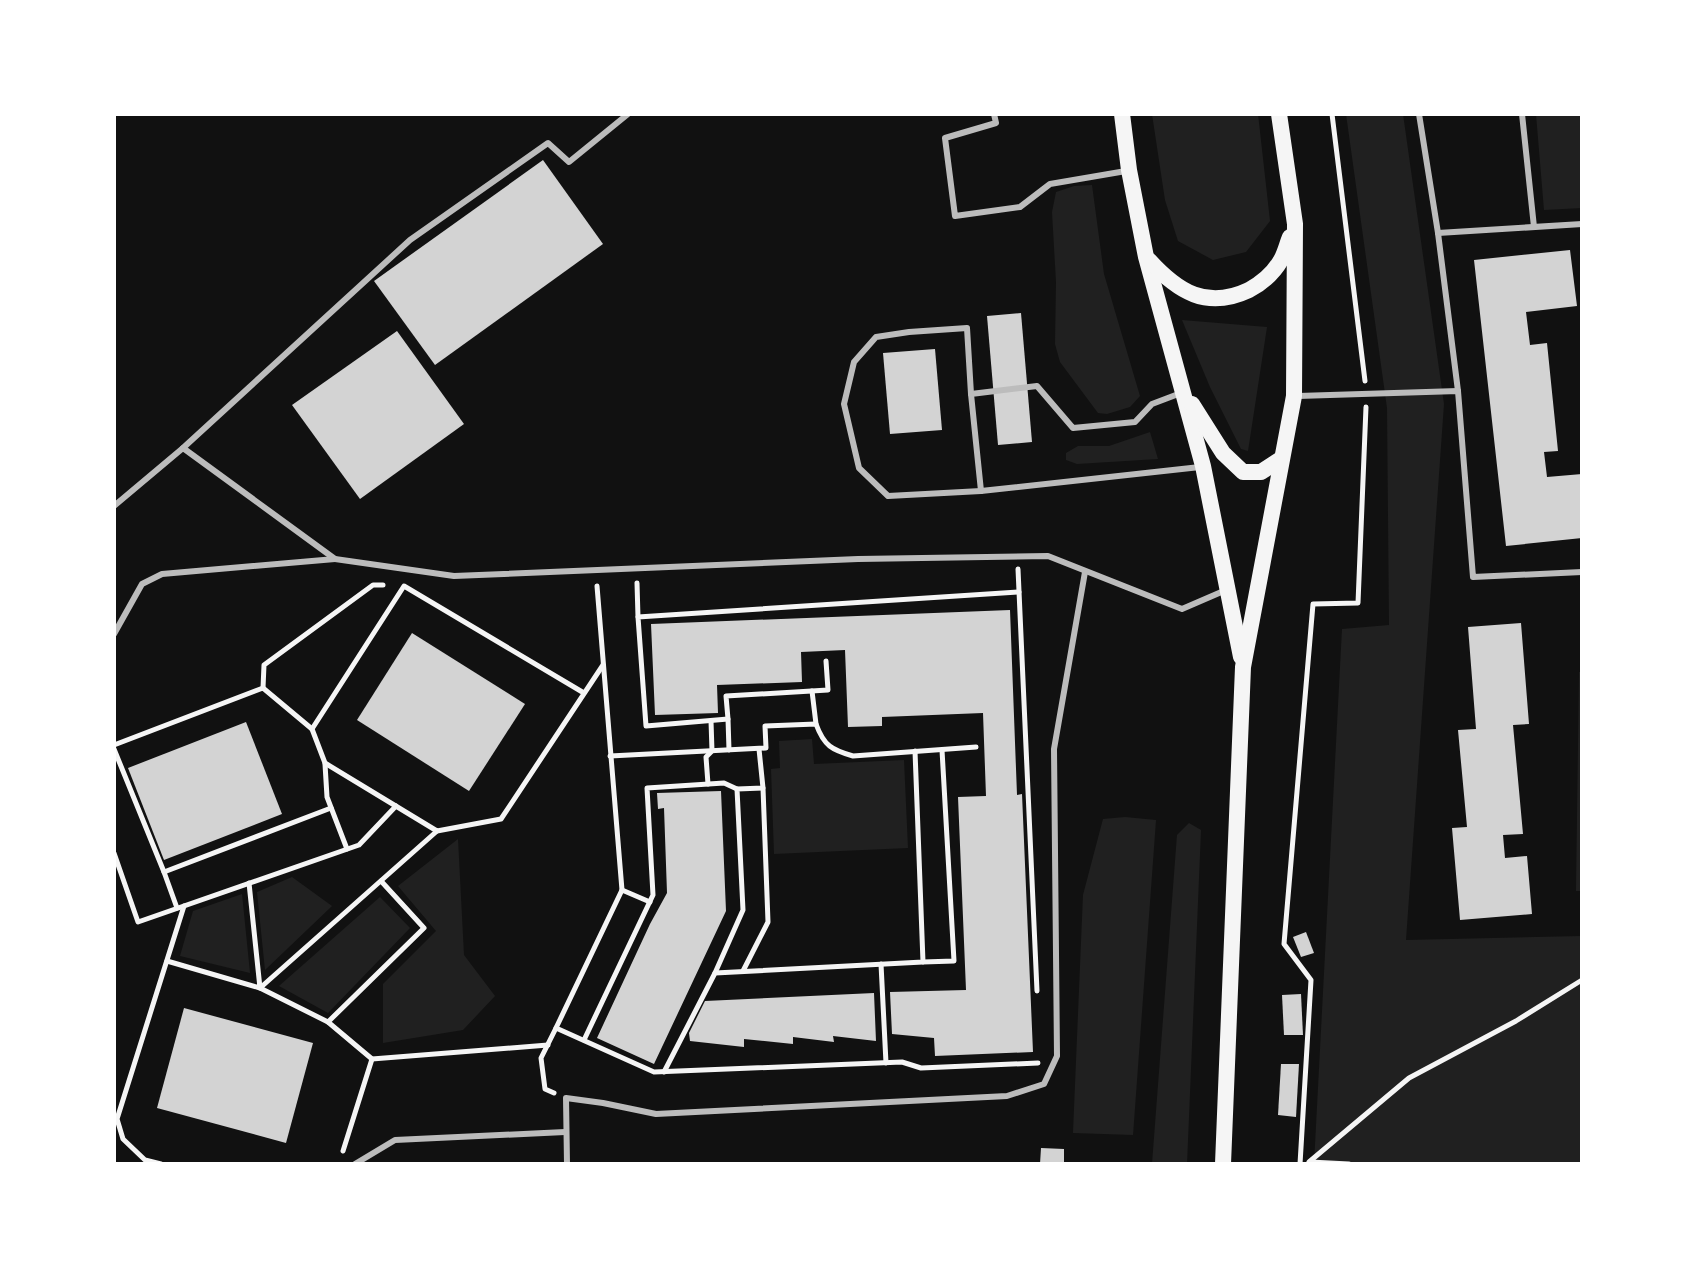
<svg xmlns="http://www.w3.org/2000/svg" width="1696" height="1278" font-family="'Libre Baskerville',serif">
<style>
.green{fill:#202020}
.building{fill:#d3d3d3}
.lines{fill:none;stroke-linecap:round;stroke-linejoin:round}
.path{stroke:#f5f5f5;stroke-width:5}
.service{stroke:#bcbcbc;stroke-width:6}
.secondary{stroke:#f5f5f5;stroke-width:16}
</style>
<rect width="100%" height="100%" fill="#111"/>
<g class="green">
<path d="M1152,114H1258L1270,221L1246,252L1213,260L1178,241L1165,200Z"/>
<path d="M1346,114H1403L1444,404L1406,940L1582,936V1164H1314L1342,629L1389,625L1387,408Z"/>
<path d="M1536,114H1582V208L1544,210Z"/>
<path d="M1092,185L1104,274L1140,396L1130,407L1107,414L1098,413L1060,362L1055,344L1056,282L1052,212L1056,192L1074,186Z"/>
<path d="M1182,320L1267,327L1248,451L1241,449L1210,387Z"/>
<path d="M1150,432L1158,459L1077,464L1066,460V453L1078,446H1109Z"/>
<path d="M1579,672H1582V891H1576Z"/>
<path d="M812,739L814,764L904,760L908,848L774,854L771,769L780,768L779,741Z"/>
<path d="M1125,817L1156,820L1133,1135L1073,1133L1083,895L1103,819Z"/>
<path d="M1189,823L1201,830L1187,1164H1152L1177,835Z"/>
<path d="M458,839L464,955L495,996L463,1030L383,1043V984L436,931L398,886Z"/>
<path d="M292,877L332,906L265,970L257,892Z"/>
<path d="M242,894L250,973L180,956L193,911Z"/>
<path d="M380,897L410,928L328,1013L279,986Z"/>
</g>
<g class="building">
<path d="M543,160L603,244L435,365L374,281Z"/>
<path d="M1570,250L1577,306L1526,312L1530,345L1547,343L1558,451L1544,452L1547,477L1582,474V538L1506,546L1474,260Z"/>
<path d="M1021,313L1032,442L998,445L987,316Z"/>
<path d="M397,331L464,424L360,499L292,405Z"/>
<path d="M935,349L942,430L890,434L883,353Z"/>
<path d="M1010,610L1017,795L1022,794L1033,1052L935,1056L934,1038L892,1034L890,992L966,990L958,797L986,796L983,713L882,717V726L848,727L845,650L801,652L802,682L717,685L718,713L655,715L651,624Z"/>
<path d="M1521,623L1529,724L1513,725L1523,834L1503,835L1505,858L1527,856L1532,914L1460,920L1452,828L1467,827L1458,730L1476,729L1468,627Z"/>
<path d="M412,633L525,704L469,791L357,720Z"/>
<path d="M246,722L282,814L164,860L128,768Z"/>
<path d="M721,791L726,911L654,1064L597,1038L650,924L667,893L664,808L658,809L657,793Z"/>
<path d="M1306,932L1314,953L1301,957L1293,937Z"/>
<path d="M874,993L876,1041L833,1036L834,1042L793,1037V1044L744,1039V1047L690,1041L689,1033L705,1001Z"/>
<path d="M1301,994L1303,1035H1284L1282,995Z"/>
<path d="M184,1008L313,1043L286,1143L157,1108Z"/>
<path d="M1281,1064H1299L1296,1117L1278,1115Z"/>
<path d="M1041,1148L1064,1149V1164H1040Z"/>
</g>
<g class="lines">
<g class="path">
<path d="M1332,114L1365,381"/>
<path d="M1018,569L1037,991"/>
<path d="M637,583L638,617"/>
<path d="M597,586L622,890L556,1028L654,1072L902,1062L921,1068L1038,1063"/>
<path d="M263,688L264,665L373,585H383"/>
<path d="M812,691L816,724"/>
<path d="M584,693L404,586L312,729L325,763L437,831L501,819L603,665"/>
<path d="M728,719L726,696L828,690L826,661"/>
<path d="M114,745L263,688L312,729"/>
<path d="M114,749L164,872"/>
<path d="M729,750L728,719L646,726L638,617L1019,592"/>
<path d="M610,756L766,748L765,726L816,724C824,746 832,750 853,756L976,747"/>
<path d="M325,764L327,797L347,849"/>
<path d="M708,784L706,757L712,751L711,721"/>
<path d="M114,853L138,922L359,845L396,806"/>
<path d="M622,890L650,902"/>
<path d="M177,908L164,872L331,808"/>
<path d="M167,961L260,988L249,883"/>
<path d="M923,962L954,961L942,750"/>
<path d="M881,964L886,1063"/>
<path d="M743,971L768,922L763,788"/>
<path d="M715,973L743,910L737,789L763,788L759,749"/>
<path d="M328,1022L424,928L381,881"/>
<path d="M584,1040L653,895L647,788L724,783L737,789"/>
<path d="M372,1059L548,1045"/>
<path d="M664,1072L715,973L923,962L915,751"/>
<path d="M554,1093L545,1089L541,1058L556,1028"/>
<path d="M343,1151L372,1059L328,1022L260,988L437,831"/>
<path d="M1309,1162L1409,1078L1516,1021L1582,980"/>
<path d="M1310,1162L1349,1164"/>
<path d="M161,1164L145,1160L123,1139L117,1119L184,906"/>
<path d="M1300,1164L1311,980L1284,944L1313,604L1358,603L1366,407"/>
</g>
<g class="service">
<path d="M994,114L996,123L945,138L955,216L1020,207L1050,184L1126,171"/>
<path d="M1419,114L1438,233L1458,391"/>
<path d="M1522,114L1534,227"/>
<path d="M1438,233L1582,224"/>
<path d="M1181,393L1152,404L1135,422L1073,428L1037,386L971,394L981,491L1200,467"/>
<path d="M971,394L967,328L909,332L876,337L854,362L844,404L859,468L888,496L981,491"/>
<path d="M1298,396L1458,391L1473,577L1582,572"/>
<path d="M183,448L410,240L548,143L569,162L628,114"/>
<path d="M114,506L183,448L335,559L454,576L858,559L1048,556L1182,609L1226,590"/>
<path d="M114,634L142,584L162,574L335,559"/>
<path d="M355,1164L395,1140L565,1132"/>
<path d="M567,1164L566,1098L603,1103L656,1114L1007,1096L1044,1084L1057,1056L1054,749L1085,572"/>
</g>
<g class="secondary">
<path d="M1122,114L1129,170L1146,257L1203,466L1241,657"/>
<path d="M1149,260C1178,292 1207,310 1249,290C1262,283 1273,274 1281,260C1285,253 1287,244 1290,237"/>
<path d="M1192,404L1223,453L1243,472H1261L1281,459"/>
<path d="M1223,1164L1243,667L1294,396L1295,224L1279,114"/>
</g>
</g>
<rect width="1696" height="1278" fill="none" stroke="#ffffff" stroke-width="232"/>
</svg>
